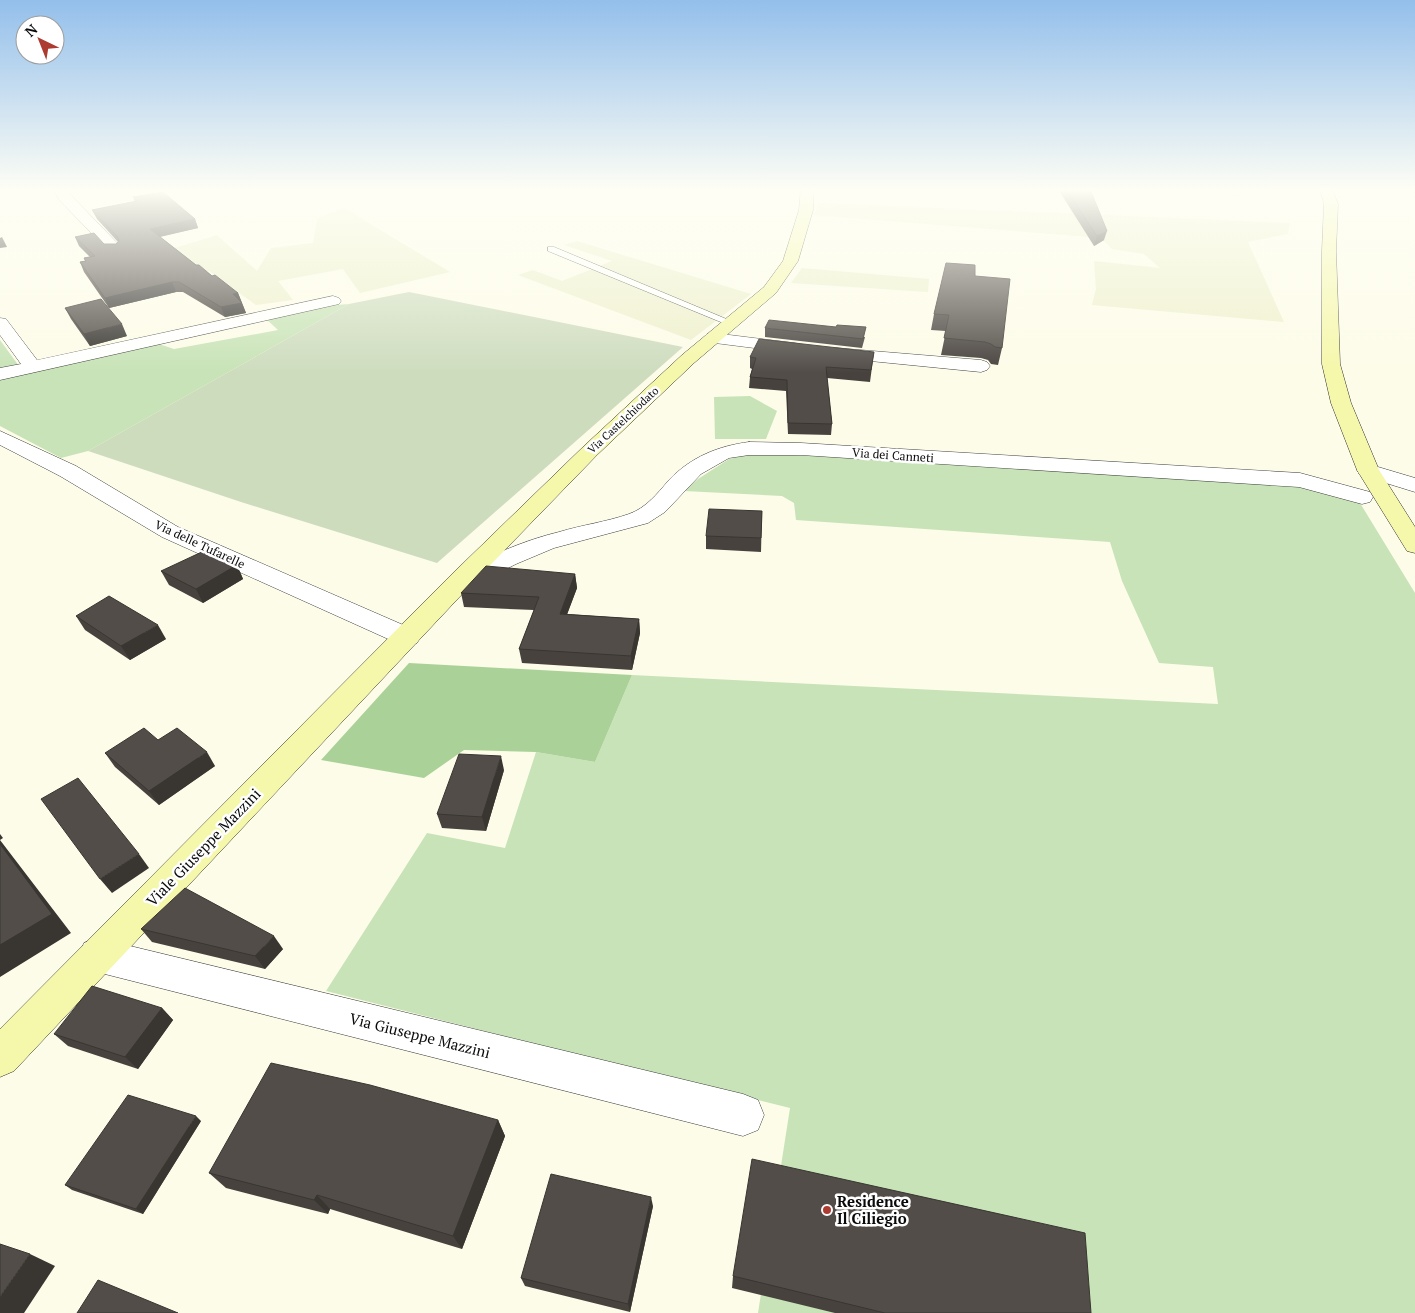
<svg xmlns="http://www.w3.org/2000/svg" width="1415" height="1313" font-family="'PT Serif',serif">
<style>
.farmland{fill:#eef0cc}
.green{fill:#c8e3b7}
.forest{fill:#aad298}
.cemetery{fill:#cedcbe}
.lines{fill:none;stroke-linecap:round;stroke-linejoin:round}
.lane-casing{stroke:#3d3d3d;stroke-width:1}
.street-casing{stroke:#3d3d3d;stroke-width:1}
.secondary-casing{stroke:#2c2c2c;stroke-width:1}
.lane{fill:#fff;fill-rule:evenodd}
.street{fill:#fff;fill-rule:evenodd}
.secondary{fill:#f5f7aa;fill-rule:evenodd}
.wall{fill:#47423e}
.shaded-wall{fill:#393632}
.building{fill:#524d48;stroke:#393632}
.poi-dot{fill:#ac3c31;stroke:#fff;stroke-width:2}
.labels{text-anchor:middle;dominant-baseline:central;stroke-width:5;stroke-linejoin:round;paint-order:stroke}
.far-street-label{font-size:11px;fill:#0a0a0a;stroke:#fff}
.street-label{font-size:12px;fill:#0a0a0a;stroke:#fff}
.near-street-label{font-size:15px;fill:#0a0a0a;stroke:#fff}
.near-poi-label{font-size:15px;font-weight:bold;fill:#0a0a0a;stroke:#fff;text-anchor:start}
</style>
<rect width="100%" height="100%" fill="#fdfce9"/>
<g class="farmland">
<path d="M1127,189H1241L1242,197L1126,191Z"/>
<path d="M820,203L1290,223L1288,234L1248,242L1284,322L1092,305L1096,289L1094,261L1160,268L1144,254L1112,249L1101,238L813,215Z"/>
<path d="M344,208L450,272L360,293L343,269L278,281L293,300L256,305L209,271L159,282L145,257L217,235L257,271L271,248L313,243L317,219Z"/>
<path d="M577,241L751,294L691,340L518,275L533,270L562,281L612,261L564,245Z"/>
<path d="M802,268L929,279L928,292L791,283Z"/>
</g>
<g class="green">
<path d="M349,304L88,451L61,458L0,426V377L153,342L174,349L278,330L265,318L325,306Z"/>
<path d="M0,340L19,366L0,370Z"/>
<path d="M750,396L777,411L766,439H715L714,397Z"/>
<path d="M756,453L1306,484L1360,503L1415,593V1313H758L790,1108L326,991L427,833L505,848L536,752L595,762L632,675L1218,704L1213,667L1159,663L1122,581L1110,542L796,520L794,503L782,496L684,491L698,479L729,459Z"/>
</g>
<path class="forest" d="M409,663L632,675L595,762L536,752L464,750L424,778L321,760Z"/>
<path class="cemetery" d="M409,292L683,347L437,563L241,502L88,451L349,304Z"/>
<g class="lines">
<defs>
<path id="lane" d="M548,247H554L736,323L734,325H728L548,251Z"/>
<g id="street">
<path d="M53,189H65L120,246L122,249L120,252H110L60,201Z"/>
<path d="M333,296L339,298L341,301L339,304L0,380V368L21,364L0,335V318L6,319L37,360Z"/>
<path d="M713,333L794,343L800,344L803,348L800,352L794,353L707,342L704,338L707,334Z"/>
<path d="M836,348L981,360L987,362L990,366L987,370L981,372L830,357L827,353L830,349Z"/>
<path d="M0,431L76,466L178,527L417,631L420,637L417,643L407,646L397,643L162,537L60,476L0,445Z"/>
<path d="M749,442L801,443L1300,473L1370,492L1373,497L1370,502L1362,504L1299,487L801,455H749L729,458L701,474L665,512L648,523L554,548L516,564L467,589L458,591L449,589L445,583C452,573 466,568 477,563C503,550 530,539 559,532C582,525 606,522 629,514C646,508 657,494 669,480C691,457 718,446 749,442Z"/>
<path d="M1368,464L1415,478V492L1360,475L1357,470L1360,465Z"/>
<path d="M97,938L743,1094L758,1100L764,1115L758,1130L743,1136L97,972L84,967L79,955L84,943Z"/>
</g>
<g id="secondary">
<path d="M801,189H813V210L798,261L776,293L694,363L597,455L467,589L14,1071L0,1077V1029L449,577L583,447L682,355L764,287L783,261L799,210Z"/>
<path d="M1320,189H1332L1338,204L1336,251L1340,364L1351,403L1379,470L1415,527V553L1407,551L1357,470L1331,403L1322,364V251L1324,204Z"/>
</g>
</defs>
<use href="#lane" class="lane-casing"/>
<use href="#street" class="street-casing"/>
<use href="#secondary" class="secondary-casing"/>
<use href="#lane" class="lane"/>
<use href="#street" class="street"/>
<use href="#secondary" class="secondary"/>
</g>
<g class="wall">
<path d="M1058,189H1090L1104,240L1094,246Z"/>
<path d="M133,197L195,219L198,228L160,237L196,265L238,293L246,313L225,317L183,292H176L109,308L84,272L80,262L85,261L84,258L90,257L79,246L75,237L104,244H116L118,242L97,219L92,210L135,202Z"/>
<path d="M975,276L1002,348L998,365L991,364L988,360L981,358L941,355L946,331L931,330L934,314Z"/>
<path d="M65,308L127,336L90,346L71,319Z"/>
<path d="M765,328L865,337L862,348L765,337Z"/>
<path d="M874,352L870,382L827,378L832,424L831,435L788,434L786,391L749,388L750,377L752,369L750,368V357Z"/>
<path d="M762,511L761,552L706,549V536Z"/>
<path d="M237,565L243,579L203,603L169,585L161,571Z"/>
<path d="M575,574L577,588L567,614L639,619L640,633L632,670L522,663L519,649L534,610L464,607L461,593Z"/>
<path d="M76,616L166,639L130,660L85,630Z"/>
<path d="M158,740L215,766L159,805L115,767L105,753Z"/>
<path d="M504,770L486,831L442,828L437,814Z"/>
<path d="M141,929L283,949L265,969L152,942Z"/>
<path d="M162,1008L173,1020L138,1069L68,1046L54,1034Z"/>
<path d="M498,1120L505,1136L462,1249L330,1209L328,1214L226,1188L209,1173Z"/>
<path d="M201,1121L143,1214L72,1190L65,1185Z"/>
<path d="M653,1206L630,1312L525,1286L521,1278Z"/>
<path d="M733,1276L1091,1313H835L732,1288Z"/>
</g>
<g class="shaded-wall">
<path d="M195,219L198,228L153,238L150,229Z"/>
<path d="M1107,231L1104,240L1094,246L1097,236Z"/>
<path d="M2,237L7,247L0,248V238Z"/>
<path d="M172,282L176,292L109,308L105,298Z"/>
<path d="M238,293L246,313L225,317L221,307L233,294Z"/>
<path d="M122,324L127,336L90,346L84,334Z"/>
<path d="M237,565L243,579L203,603L196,589Z"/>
<path d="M575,574L577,588L562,628L560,614Z"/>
<path d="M639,619L640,633L632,670L631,656Z"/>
<path d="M158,625L166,639L130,660L121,646Z"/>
<path d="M207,752L215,766L159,805L149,791Z"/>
<path d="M501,756L504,770L486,831L482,817Z"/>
<path d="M0,834L3,838L0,840L71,933L0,977Z"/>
<path d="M139,854L149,868L112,893L100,879Z"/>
<path d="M274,936L283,949L265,969L255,956Z"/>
<path d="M162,1008L173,1020L138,1069L125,1057Z"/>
<path d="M196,1116L201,1121L143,1214L136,1209Z"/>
<path d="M498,1120L505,1136L462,1249L453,1236Z"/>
<path d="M317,1195L330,1209L328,1214L314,1200Z"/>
<path d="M651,1197L653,1206L630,1312L628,1304Z"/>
<path d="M30,1254L55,1266L24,1313H0V1297Z"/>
</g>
<g class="building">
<path d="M1066,189H1090L1107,231L1097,236Z"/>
<path d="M163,192L195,219L150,229L196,265H199L212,276L215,275L238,293L233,294L242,303L221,307L179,282H172L105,298L80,262L86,261L84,258L95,256L75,237L94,233L104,244H116L119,241L117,236L92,210L137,201L133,197Z"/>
<path d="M946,263L975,265V276L1010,279L1002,348L995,347L991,344L985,342L944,338L949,315L934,314Z"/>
<path d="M101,299L122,324L84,334L65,308Z"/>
<path d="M769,320L836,327L837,325L866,327L863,339L765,328Z"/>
<path d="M759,339L874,352L871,370L826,367L832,424L788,423L787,380L750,377L756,358L750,357Z"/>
<path d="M709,509L762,511L761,538L706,536Z"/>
<path d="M206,550L237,565L196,589L161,571Z"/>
<path d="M486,566L575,574L560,614L639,619L631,656L519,649L539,597L461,593Z"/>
<path d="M109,596L158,625L121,646L76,616Z"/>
<path d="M144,728L158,740L177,728L207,752L149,791L105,753Z"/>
<path d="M459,754L501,756L482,817L437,814Z"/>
<path d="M78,778L139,854L100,879L41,799Z"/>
<path d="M0,844L52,914L0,945Z"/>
<path d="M185,888L274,936L255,956L141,929Z"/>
<path d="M92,986L162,1008L125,1057L54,1034Z"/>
<path d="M271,1063L370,1085L498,1120L453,1236L317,1195L314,1200L209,1173Z"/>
<path d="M128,1095L196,1116L136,1209L65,1185Z"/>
<path d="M752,1159L1085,1233L1091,1313H885L733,1276Z"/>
<path d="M551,1174L651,1197L628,1304L521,1278Z"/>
<path d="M0,1244L30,1254L0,1297Z"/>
<path d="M98,1280L178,1313H77Z"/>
</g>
<linearGradient id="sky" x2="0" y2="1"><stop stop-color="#93bfeb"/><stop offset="0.51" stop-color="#fefef5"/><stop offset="1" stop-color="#fefef5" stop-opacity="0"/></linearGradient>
<rect width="1415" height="373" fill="url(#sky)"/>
<circle class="poi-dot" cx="827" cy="1210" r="5"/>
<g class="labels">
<g class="far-street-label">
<text transform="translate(623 420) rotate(-43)">Via Castelchiodato</text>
</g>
<g class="street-label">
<text transform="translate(893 455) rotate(4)">Via dei Canneti</text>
<text transform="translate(200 544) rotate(25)">Via delle Tufarelle</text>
</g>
<g class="near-street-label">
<text transform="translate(203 847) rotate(-46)">Viale Giuseppe Mazzini</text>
<text transform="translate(420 1035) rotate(14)">Via Giuseppe Mazzini</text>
</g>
<g class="near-poi-label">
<text x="837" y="1201">Residence<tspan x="837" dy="17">Il Ciliegio</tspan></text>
</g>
</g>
<g transform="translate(40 40) rotate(317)"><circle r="24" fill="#ffffff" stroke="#9d9d9d"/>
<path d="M0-4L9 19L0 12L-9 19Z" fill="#ac3c31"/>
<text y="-8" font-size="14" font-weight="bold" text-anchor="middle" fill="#0a0a0a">N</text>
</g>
</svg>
